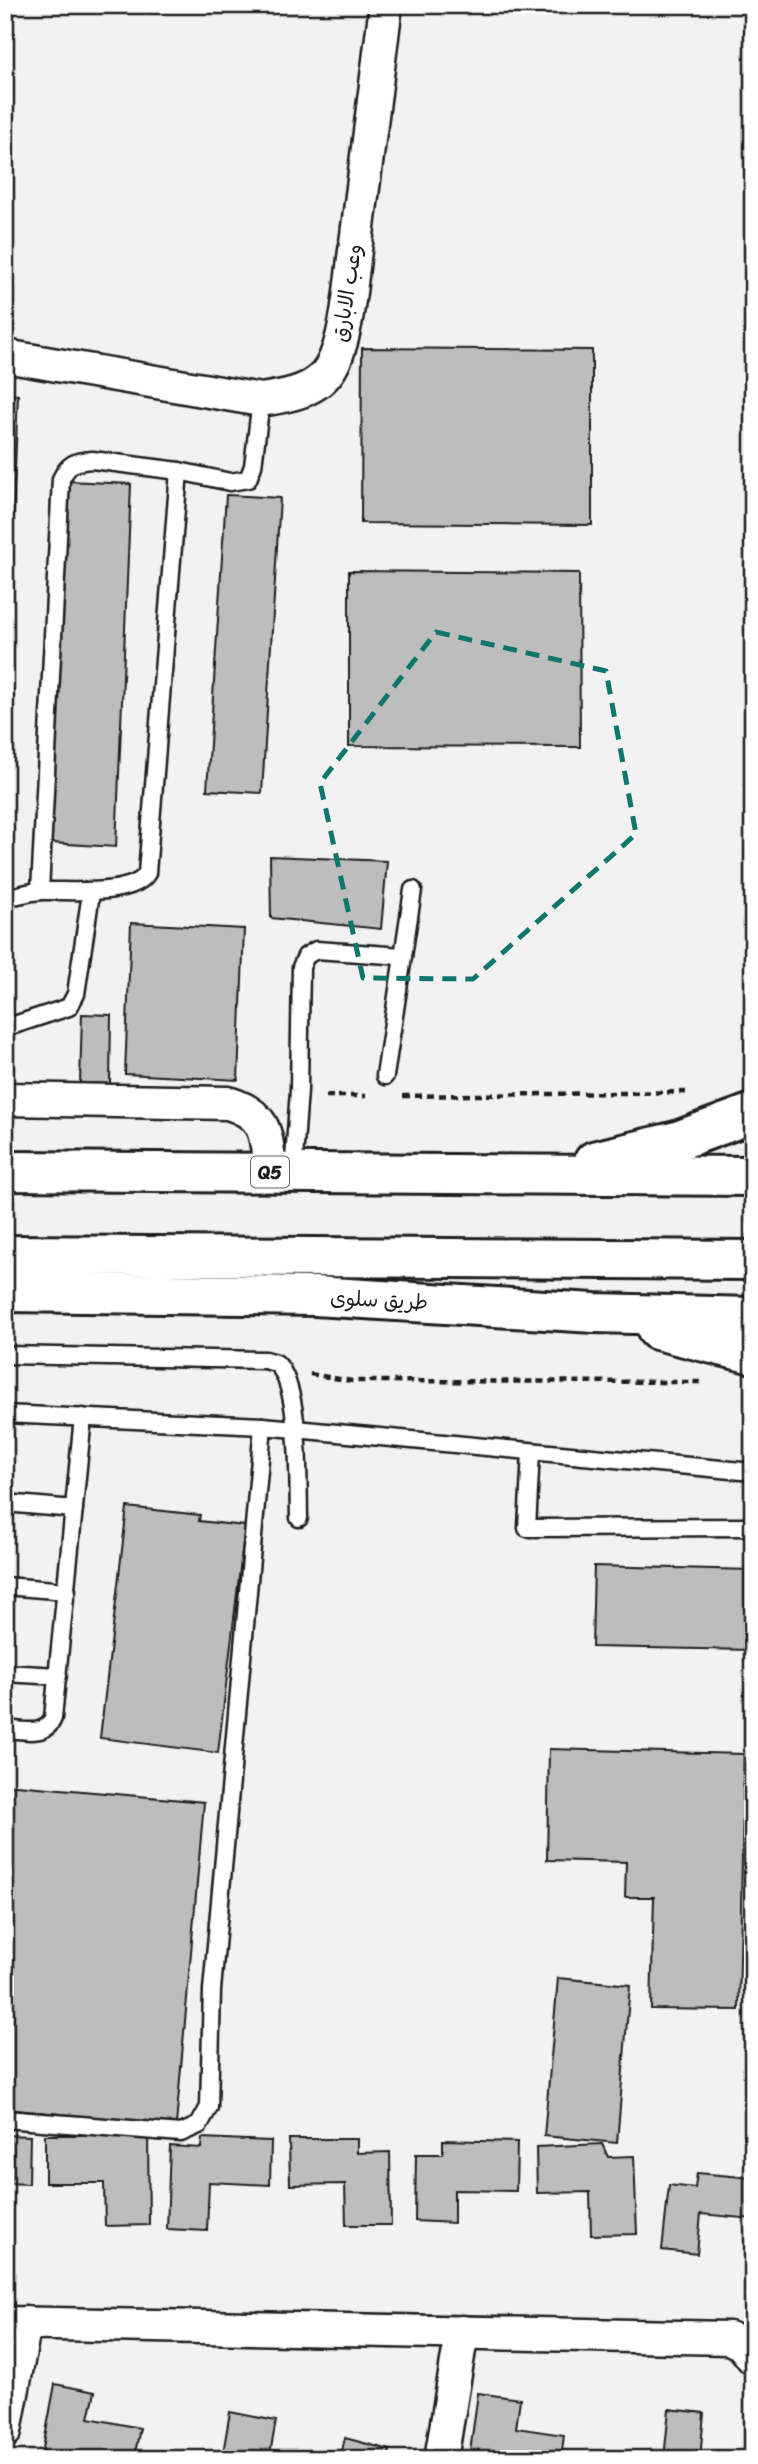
<svg xmlns="http://www.w3.org/2000/svg" width="758" height="2464" font-family="Sriracha,'Playpen Sans Arabic',sans-serif">
<style>
.building{fill:#bdbdbd;stroke:#1c1c1c;stroke-width:2}
.lines{fill:none;stroke-linecap:round;stroke-linejoin:round}
.lane-casing{stroke:#1c1c1c;stroke-width:21}
.street-casing{stroke:#1c1c1c;stroke-width:37}
.highway-casing{stroke:#1c1c1c;stroke-width:44}
.path{stroke:#1c1c1c;stroke-width:4.5;stroke-dasharray:7 5;stroke-linecap:butt}
.lane{stroke:#fff;stroke-width:16}
.street{stroke:#fff;stroke-width:32}
.highway{stroke:#fff;stroke-width:38}
.marked{fill:none;stroke:#0f766e;stroke-width:5;stroke-dasharray:14 9;stroke-linejoin:round}
.labels{text-anchor:middle;dominant-baseline:central;stroke-width:6;stroke-linejoin:round;paint-order:stroke}
.shield{fill:#fff;stroke:#606060;stroke-width:2}
.shield-label{font-size:19px;font-weight:bold;fill:#1c1c1c}
.street-label{font-size:21px;fill:#1c1c1c;stroke:#fff}
</style>
<rect width="100%" height="100%" fill="#f2f2f2"/>
<filter id="ink" filterUnits="userSpaceOnUse"><feTurbulence type="fractalNoise" baseFrequency=".0143" numOctaves="2"/><feDisplacementMap in="SourceGraphic" scale="14" xChannelSelector="R" yChannelSelector="G"/><feConvolveMatrix kernelMatrix="1 2 1 2 8 2 1 2 1" color-interpolation-filters="sRGB"/></filter>
<g filter="url(#ink)">
<g class="building">
<path d="M362,348L592,350V525L361,523Z"/>
<path d="M5,394L18,395L5,714Z"/>
<path d="M67,481L131,484L116,847L51,843Z"/>
<path d="M226,495L280,498L262,793L207,790Z"/>
<path d="M349,571L579,573L580,747L349,746Z"/>
<path d="M270,856L387,861L381,929L271,918Z"/>
<path d="M131,923L244,929L238,1080L125,1074Z"/>
<path d="M82,1014L111,1015L110,1084L80,1083Z"/>
<path d="M127,1507L200,1515L199,1521L245,1526L218,1753L100,1738Z"/>
<path d="M594,1566L753,1570V1650L592,1647Z"/>
<path d="M549,1749L744,1754L739,2010L651,2009L654,1897H625L626,1862L547,1860Z"/>
<path d="M5,1784L204,1802L176,2125L5,2109Z"/>
<path d="M558,1978L630,1985L617,2143L544,2136Z"/>
<path d="M5,2135L30,2136L29,2184L5,2183Z"/>
<path d="M45,2135H148L149,2225L105,2226L104,2183H45Z"/>
<path d="M202,2138L271,2141L270,2185L209,2182L207,2231L167,2229L170,2146L201,2148Z"/>
<path d="M289,2139H357V2153L390,2152L391,2225H346L345,2184L290,2185Z"/>
<path d="M443,2140L517,2142L516,2191L454,2190V2223L415,2221L416,2154H443Z"/>
<path d="M602,2144L608,2157L634,2156L637,2234L591,2235L590,2192L537,2193L536,2147Z"/>
<path d="M697,2173L753,2178V2219L701,2214L697,2254L662,2250L669,2185L695,2188Z"/>
<path d="M55,2384L95,2392L89,2418L140,2428L134,2459H41Z"/>
<path d="M478,2393L520,2399L516,2428L564,2435L561,2459H469Z"/>
<path d="M669,2409L704,2413L700,2459H664Z"/>
<path d="M230,2412L276,2421L269,2459H222Z"/>
<path d="M345,2438L390,2450L388,2459H307L310,2450L340,2458Z"/>
</g>
<g class="lines">
<defs>
<g id="lane">
<path d="M40,891L61,479C68,464 75,461 92,460L179,471L230,482L248,479L253,466L261,400"/>
<path d="M5,898C17,896 30,891 43,891C66,890 134,897 147,873L179,471"/>
<path d="M5,1028L69,1007L76,994L91,893"/>
<path d="M385,1076L413,890"/>
<path d="M293,1173L299,1090L301,967L306,956L316,950L403,956"/>
<path d="M5,1355L265,1360L276,1363C301,1385 298,1483 299,1518"/>
<path d="M5,1414L263,1426L753,1472"/>
<path d="M531,1452L527,1528L753,1527"/>
<path d="M5,1503L74,1509"/>
<path d="M5,1586L67,1591"/>
<path d="M5,1673L58,1676"/>
<path d="M5,1729C22,1730 46,1737 53,1718L83,1417"/>
<path d="M5,2119L181,2133L199,2125L209,2107L212,1990L263,1426"/>
</g>
<g id="street">
<path d="M5,356L261,400C286,396 317,392 331,367C348,338 351,277 356,243C366,164 376,84 386,5"/>
<path d="M5,1099L228,1103C268,1115 266,1135 270,1172"/>
<path d="M5,2323L729,2338L742,2344L753,2358"/>
<path d="M5,2431L25,2323"/>
<path d="M441,2459L462,2332"/>
</g>
<g id="highway">
<path d="M594,1161L677,1141L753,1113"/>
<path d="M5,1171L753,1176"/>
<path d="M5,1255L753,1260"/>
<path d="M5,1292L315,1296L594,1313L753,1317"/>
<path d="M657,1330L753,1354"/>
</g>
</defs>
<use href="#lane" class="lane-casing"/>
<use href="#street" class="street-casing"/>
<use href="#highway" class="highway-casing"/>
<g class="path">
<path d="M326,1096H366"/>
<path d="M403,1096L691,1092"/>
<path d="M310,1374L352,1381L700,1382"/>
</g>
<use href="#lane" class="lane"/>
<use href="#street" class="street"/>
<use href="#highway" class="highway"/>
</g>
</g>
<path class="marked" d="M436,632L606,671L636,834L473,979L363,978L320,783Z"/>
<g class="labels">
<rect class="shield" x="251" y="1156.5" width="38" height="31" rx="5"/>
<g class="shield-label">
<text x="270" y="1172">Q5</text>
</g>
<g class="street-label">
<text transform="translate(347 293) rotate(-81)">وعب الابارق</text>
<text transform="translate(379 1300) rotate(3)">طريق سلوى</text>
</g>
</g>
<rect width="758" height="2464" fill="none" stroke="#fff" stroke-width="28"/>
<rect x="14" y="14" width="730" height="2436" fill="none" stroke="#1c1c1c" stroke-width="2.5" filter="url(#ink)"/>
</svg>
